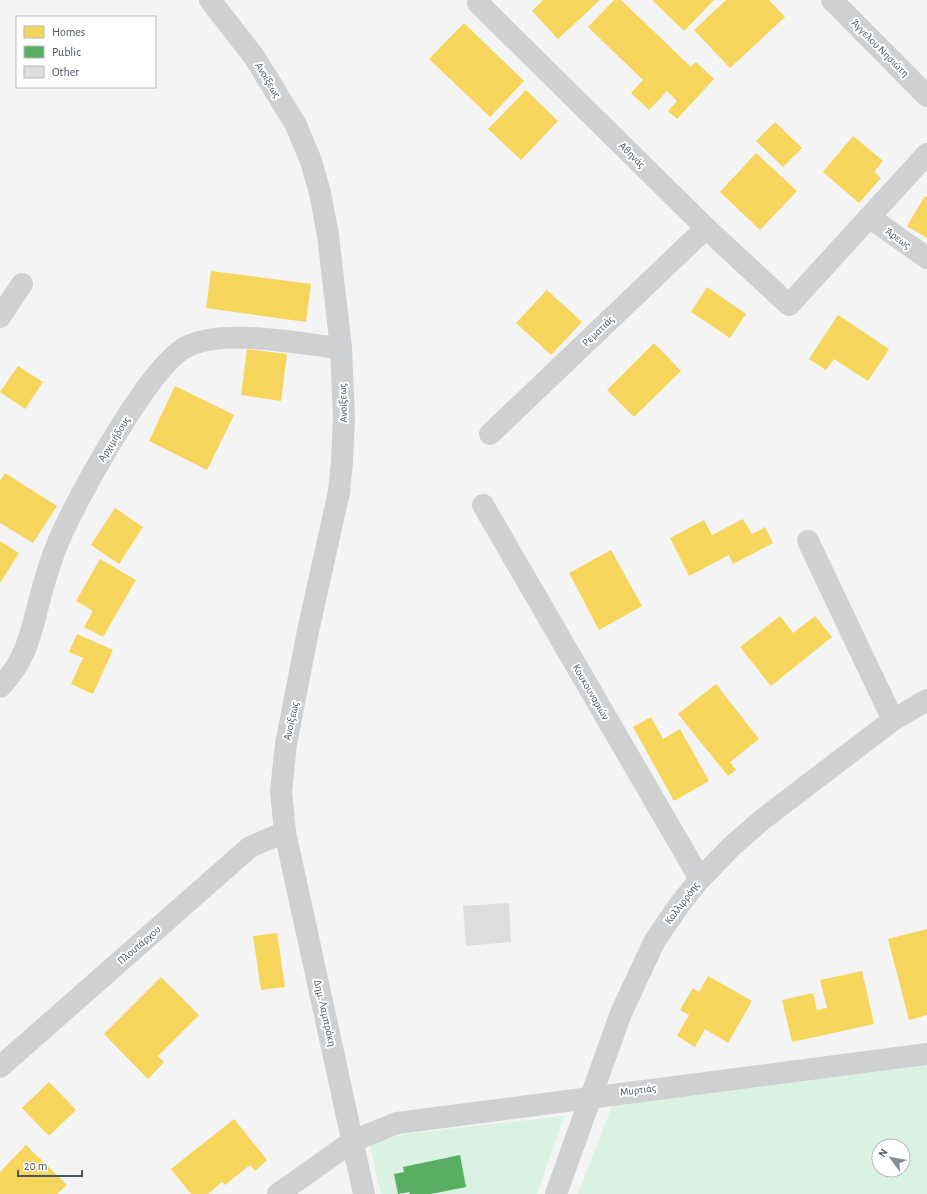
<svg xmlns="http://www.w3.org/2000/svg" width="927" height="1194" font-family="'Alegreya Sans',sans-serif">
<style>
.green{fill:#d9f2e3;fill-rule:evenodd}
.homes{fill:#f6d55c}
.public{fill:#5aae61}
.building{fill:#ddddde}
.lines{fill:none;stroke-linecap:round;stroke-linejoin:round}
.minor{stroke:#ced0d2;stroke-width:22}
.labels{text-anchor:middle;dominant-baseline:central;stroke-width:4;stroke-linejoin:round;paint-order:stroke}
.street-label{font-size:11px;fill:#4a5661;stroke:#fff}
</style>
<rect width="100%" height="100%" fill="#f4f4f4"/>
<g class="green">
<path d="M927,1065V1194H578L612,1106ZM879,1146H903V1170H879Z"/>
<path d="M564,1116L537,1194H381L370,1145L404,1134Z"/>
</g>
<g class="homes">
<path d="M543,0H600L558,39L532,11Z"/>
<path d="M614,0H621L691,67L696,62L714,79L677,119L668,111L677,101L667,91L649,110L631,93L643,80L588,27Z"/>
<path d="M652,0H714L684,31Z"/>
<path d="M726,0H769L785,17L730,68L694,30Z"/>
<path d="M464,23L524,81L490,117L429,59Z"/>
<path d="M526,90L558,121L521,160L488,129Z"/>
<path d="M775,122L802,148L783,167L756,141Z"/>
<path d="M853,136L883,161L874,172L881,178L859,203L823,172Z"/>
<path d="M756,153L797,191L760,230L720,192Z"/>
<path d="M925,196L927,197V238L907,226Z"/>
<path d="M211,271L311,284L306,322L206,308Z"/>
<path d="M707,287L746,314L730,338L691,312Z"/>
<path d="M547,290L582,322L551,355L516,323Z"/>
<path d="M838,315L889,349L868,381L834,359L826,370L809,359Z"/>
<path d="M654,343L681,371L634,417L607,390Z"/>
<path d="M247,349L287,354L281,401L241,395Z"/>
<path d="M18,366L43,382L25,409L0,392Z"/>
<path d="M175,386L234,415L207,470L149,441Z"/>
<path d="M5,473L57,506L33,543L0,523V481Z"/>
<path d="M115,508L143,527L119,564L91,545Z"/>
<path d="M743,519L752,534L765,527L773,543L733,564L729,555L689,576L670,538L704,520L712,535Z"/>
<path d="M0,541L19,553L0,583Z"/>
<path d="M611,550L642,606L599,630L569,573Z"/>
<path d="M100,559L136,580L103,637L84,627L93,611L76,601Z"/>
<path d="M780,616L793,633L815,616L832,637L771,686L740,647Z"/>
<path d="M77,634L113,650L93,694L71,684L83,658L69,652Z"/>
<path d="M716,684L759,739L730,762L736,770L728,776L678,714Z"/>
<path d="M651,717L663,739L680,729L709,781L674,801L633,727Z"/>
<path d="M927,929V1015L909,1020L888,939Z"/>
<path d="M277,933L285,987L261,990L253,936Z"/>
<path d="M862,971L874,1024L792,1042L782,1000L813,993L817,1010L827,1008L820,980Z"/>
<path d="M708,976L752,1001L728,1043L705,1029L695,1047L677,1036L689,1015L680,1010L693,988L699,992Z"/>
<path d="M161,977L199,1015L158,1056L164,1062L148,1079L104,1034Z"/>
<path d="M49,1082L76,1110L49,1136L22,1108Z"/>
<path d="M234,1119L267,1160L255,1171L250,1165L225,1185L222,1182L208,1194H191L171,1169Z"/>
<path d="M26,1145L67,1185L57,1194H0V1172Z"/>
</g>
<path class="public" d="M460,1155L466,1187L431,1194H410L409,1192L398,1194L394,1174L404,1172L403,1167Z"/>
<path class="building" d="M509,903L511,942L466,946L463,906Z"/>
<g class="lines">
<g class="minor">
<path d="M210,0L255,58L296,125L311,161L320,193L328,235L341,348L344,417L342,461L339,492L308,631L286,744L281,791L285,832L364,1194"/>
<path d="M481,0L478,3L706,228L789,305L927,154"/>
<path d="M832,0L927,96"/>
<path d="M869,217L927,258"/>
<path d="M0,317L22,284"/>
<path d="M490,434L706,228"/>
<path d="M483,505L700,879"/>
<path d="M808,541L893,720"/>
<path d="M0,687C32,654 32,622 45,580C50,563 56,545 64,529C83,489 151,363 188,346C227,328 299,344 341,348"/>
<path d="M0,1067L250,847L285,832"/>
<path d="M278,1194L353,1141L397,1123L927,1054"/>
<path d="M556,1194L621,1013L655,940L680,904L700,879L732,846L763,819L893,720L927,700"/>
</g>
</g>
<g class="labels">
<g class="street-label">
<text transform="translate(880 48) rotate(45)">Άγγελου Νησιώτη</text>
<text transform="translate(268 80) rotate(59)">Ανοίξεως</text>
<text transform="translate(632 155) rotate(45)">Αθηνάς</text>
<text transform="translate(898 238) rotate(36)">Άρεως</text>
<text transform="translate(598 331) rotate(-44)">Ρεματιάς</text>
<text transform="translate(343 403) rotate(-92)">Ανοίξεως</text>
<text transform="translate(114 439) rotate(-58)">Αρχιμήδους</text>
<text transform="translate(591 692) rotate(60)">Κουκουναριών</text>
<text transform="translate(291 721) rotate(-78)">Ανοίξεως</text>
<text transform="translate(682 903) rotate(-53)">Καλλιρρόης</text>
<text transform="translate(139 945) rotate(-41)">Πλουτάρχου</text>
<text transform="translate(325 1013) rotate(77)">Δημ. Λαμπράκη</text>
<text transform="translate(638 1090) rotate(-7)">Μυρτιάς</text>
</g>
</g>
<rect x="16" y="16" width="140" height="72" fill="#ffffff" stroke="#b7bbc0"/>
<rect x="24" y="26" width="20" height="12" fill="#f6d55c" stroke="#b7bbc0"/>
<text x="52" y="36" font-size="12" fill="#4a5661">Homes</text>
<rect x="24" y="46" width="20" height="12" fill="#5aae61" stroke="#b7bbc0"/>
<text x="52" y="56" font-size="12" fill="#4a5661">Public</text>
<rect x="24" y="66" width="20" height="12" fill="#ddddde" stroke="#b7bbc0"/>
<text x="52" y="76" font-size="12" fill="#4a5661">Other</text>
<g transform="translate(891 1158) rotate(302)"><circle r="19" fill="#ffffff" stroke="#b7bbc0"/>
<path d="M0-3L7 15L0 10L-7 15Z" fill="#868d94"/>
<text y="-6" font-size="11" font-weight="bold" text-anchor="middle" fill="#4a5661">N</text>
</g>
<path d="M18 1170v6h64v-6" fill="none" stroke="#4a5661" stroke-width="2"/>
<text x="24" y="1170" font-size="12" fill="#4a5661" stroke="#ffffff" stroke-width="3" paint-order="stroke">20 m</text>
</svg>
